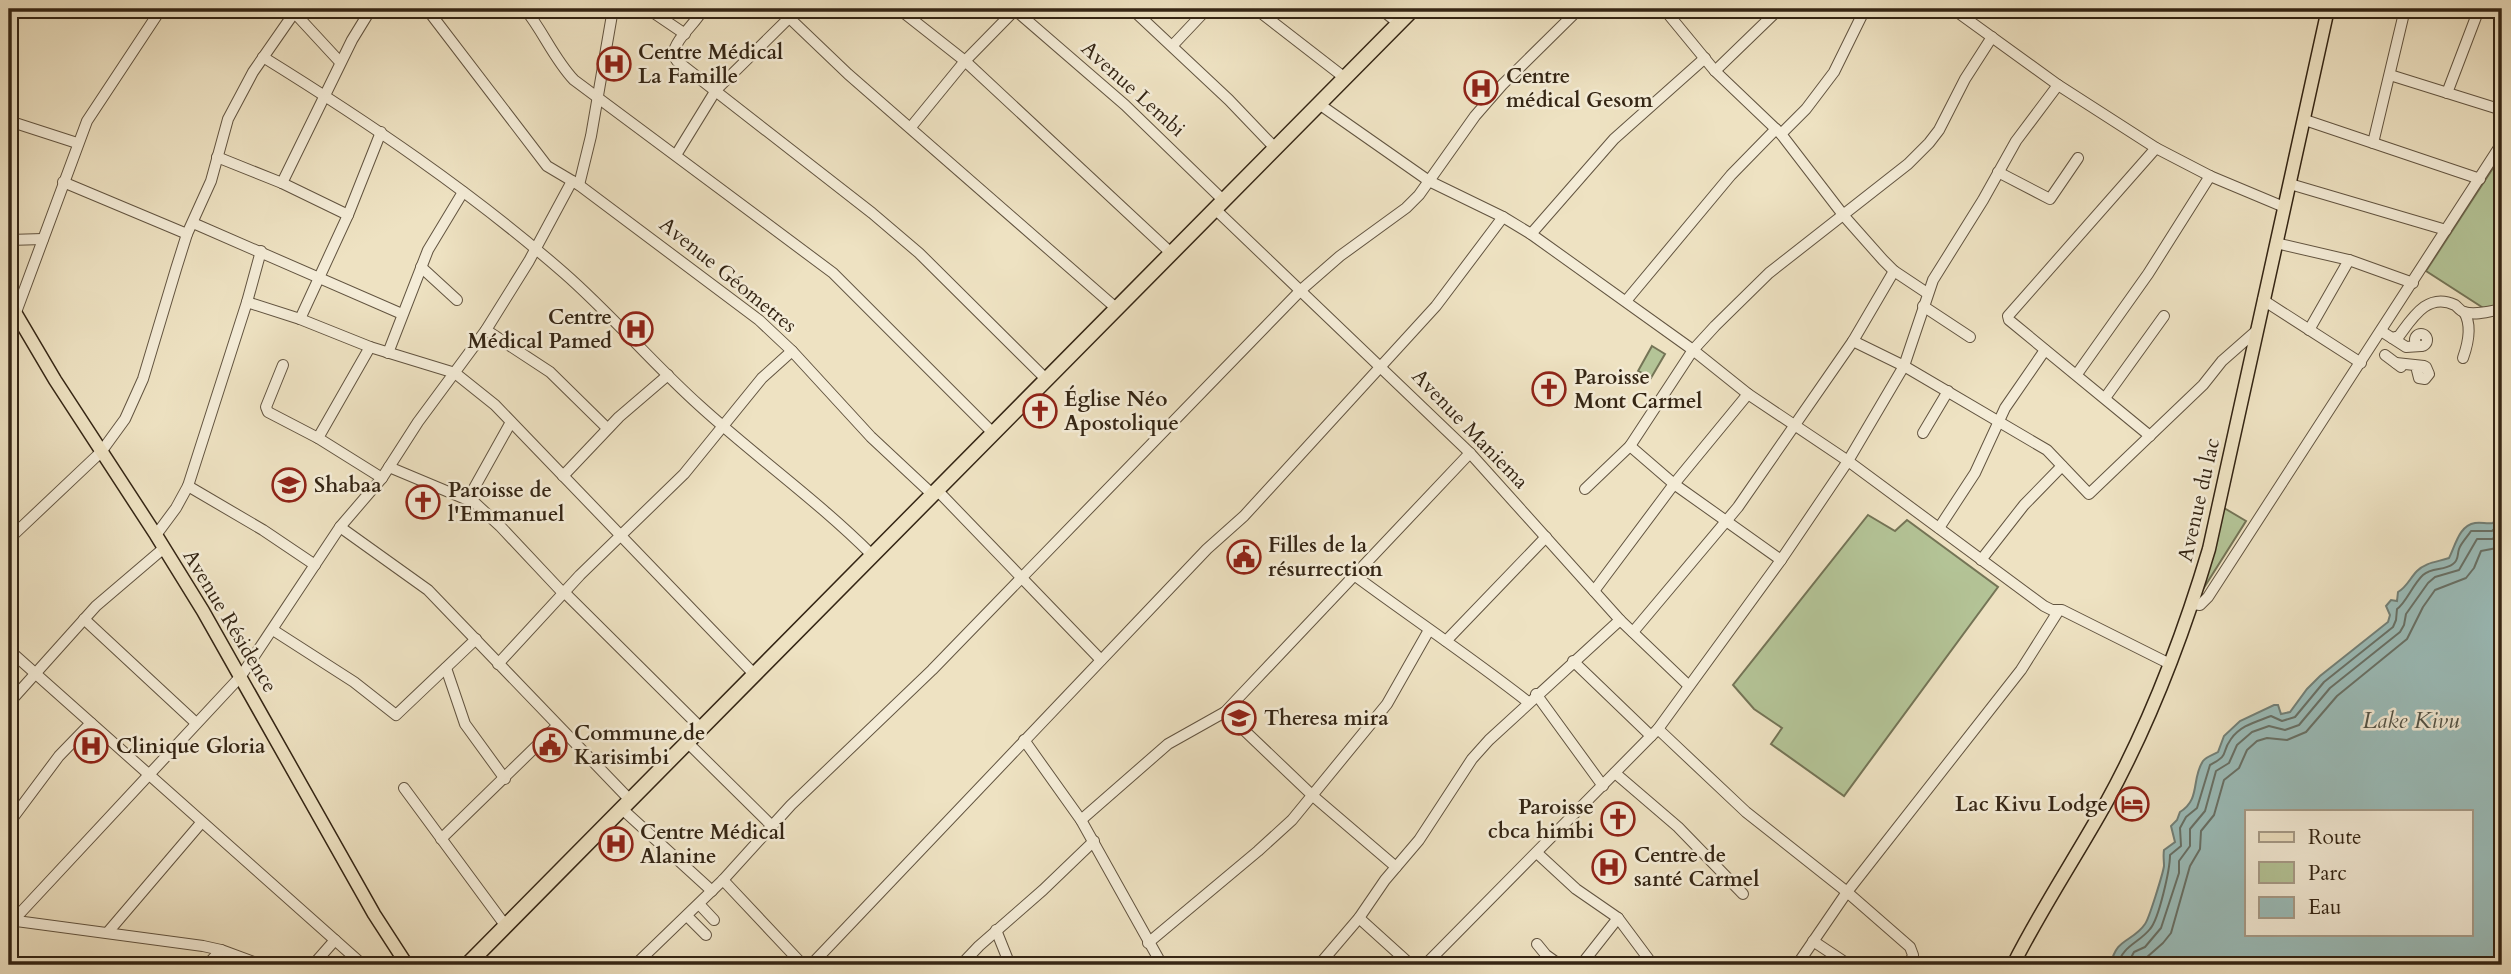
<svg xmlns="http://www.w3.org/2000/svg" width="2511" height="974" font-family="Cardo,serif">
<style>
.green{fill:#b4c497;stroke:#747456;stroke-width:2}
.water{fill:#9bbdba;stroke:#728078;stroke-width:2;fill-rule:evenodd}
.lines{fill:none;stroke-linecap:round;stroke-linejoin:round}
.shore{stroke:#687167;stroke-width:2}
.minor-casing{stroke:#625440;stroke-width:12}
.major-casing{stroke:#342514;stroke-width:15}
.highway-casing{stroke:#342514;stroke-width:17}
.minor{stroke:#f4ecd7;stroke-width:10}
.major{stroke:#eee2c2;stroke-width:12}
.highway{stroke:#eee2c2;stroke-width:14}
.labels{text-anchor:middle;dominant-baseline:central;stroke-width:5;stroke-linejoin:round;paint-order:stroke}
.poi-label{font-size:21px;font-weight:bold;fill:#342514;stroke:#f4ecd7;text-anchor:start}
.street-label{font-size:21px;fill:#342514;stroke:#f4ecd7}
.water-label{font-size:23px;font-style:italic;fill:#535346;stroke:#f4ecd7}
</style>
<rect width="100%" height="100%" fill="#eee2c2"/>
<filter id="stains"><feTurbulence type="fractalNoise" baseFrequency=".00286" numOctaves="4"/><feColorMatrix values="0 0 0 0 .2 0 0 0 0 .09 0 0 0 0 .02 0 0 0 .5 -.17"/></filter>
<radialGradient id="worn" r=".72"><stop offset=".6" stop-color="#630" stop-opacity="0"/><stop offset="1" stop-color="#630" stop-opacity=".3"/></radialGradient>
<g class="green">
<path d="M2493,168L2502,174V320L2426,271Z"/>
<path d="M1652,346L1665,354L1651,378L1638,371Z"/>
<path d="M2224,508L2246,521L2200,594Z"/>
<path d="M1868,515L1895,531L1907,520L1998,587L1844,796L1771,744L1782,728L1754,709L1733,685Z"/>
</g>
<path class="water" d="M2502,509V965H2111C2115,938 2133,942 2145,924C2149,919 2163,873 2164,866C2164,860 2163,856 2164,850L2175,842L2171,826L2177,820L2180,812C2201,799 2191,779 2203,761C2207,756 2213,755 2218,752L2224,736L2240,721L2274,705H2278L2281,714L2290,712L2307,689L2320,676L2388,622L2390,615L2386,606L2391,600L2397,601L2398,592C2407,587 2410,578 2417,571C2426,562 2438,562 2449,558C2455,547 2459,525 2475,523C2482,522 2486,524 2493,523ZM2471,811V934H2247V811Z"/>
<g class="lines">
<g class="shore">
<path d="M2118,965C2122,946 2139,943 2150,929C2159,919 2170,869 2170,855L2181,846L2180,828L2186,817L2197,808L2210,765C2231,754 2220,754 2231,739C2241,725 2256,722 2271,716L2282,721L2295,717L2324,682L2393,627L2396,620L2397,609C2406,603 2413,584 2423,575C2432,567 2444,571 2453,564C2459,560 2457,555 2459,549C2461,543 2468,536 2471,531H2492L2502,522"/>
<path d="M2127,965L2134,952L2145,947L2161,928L2179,873V861L2190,846V829L2205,811L2216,771L2229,763L2237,745L2252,732L2269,726L2285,730L2299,725L2330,688L2400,632L2404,625L2406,614L2428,583L2435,577L2459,570L2477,539H2492L2502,535"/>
<path d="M2138,965L2163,943L2171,933L2190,866L2200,849L2201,831L2214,815L2224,780L2239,768L2247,750L2257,741L2267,738L2287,740L2306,732L2337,696L2407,639L2423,607L2435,590L2466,578L2474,568L2481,551L2502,547"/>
</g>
<defs>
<g id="minor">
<path d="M291,9L340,62"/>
<path d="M427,9L547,166L579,185L759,320L792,351L871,437L932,494"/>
<path d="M525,9C543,31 554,59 574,80L833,273L992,432"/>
<path d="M637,9L654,13L685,34"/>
<path d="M703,9C695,25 676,37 673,55L677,61L872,213L919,253L1046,379"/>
<path d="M780,9L848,74L1116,308"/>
<path d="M899,9L965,61L1171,253"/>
<path d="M1014,9L1125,105L1223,200"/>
<path d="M1132,9L1229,100L1275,148"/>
<path d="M1256,9L1345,78"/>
<path d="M1381,9L1398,23"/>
<path d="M1664,9L1715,71L1781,134L1844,216L1883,260L1894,271L1927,293"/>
<path d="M1953,9L2058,85L2156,148L2210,176L2284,207"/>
<path d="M1173,45L1207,9"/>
<path d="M263,57C368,122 470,191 564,273C612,315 653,364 700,406C756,457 818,501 872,555"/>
<path d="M1715,71L1779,9"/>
<path d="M2390,75L2502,110"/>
<path d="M2447,93L2479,9"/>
<path d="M1319,104L1429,181L1503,217L1531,234L1693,350L1748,394L1848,461L2044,606L2052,610H2062L2170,664"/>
<path d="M2305,120L2480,179"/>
<path d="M9,121L77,143"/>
<path d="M911,127L965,61L1015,10"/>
<path d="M1781,134L1806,109L1834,72L1865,9"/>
<path d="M2373,143L2405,9"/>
<path d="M676,155L716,90L789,18"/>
<path d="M217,157L282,183L348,215"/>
<path d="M1998,172L2050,199L2078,158"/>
<path d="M63,182L187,234"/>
<path d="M282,183L352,40L371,9"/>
<path d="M2290,184L2446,230"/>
<path d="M579,185L591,136L613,9"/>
<path d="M1215,209L1470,453L1620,620L1688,685"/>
<path d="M193,223L402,314"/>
<path d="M1531,234L1614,139L1705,58"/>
<path d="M9,240L43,239"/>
<path d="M2276,243L2349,260L2413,283"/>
<path d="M421,267L457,300"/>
<path d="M2263,300L2361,363"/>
<path d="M1626,301L1731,175L1776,129"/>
<path d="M247,302L300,319L370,347L455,373L495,405L754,674"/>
<path d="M1923,306L1970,337"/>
<path d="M300,319L348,215L381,132"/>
<path d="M9,327L15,315L87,121L161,9"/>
<path d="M486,330L550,372L607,428"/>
<path d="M2309,330L2349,260"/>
<path d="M2381,331L2392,338L2399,336C2413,317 2428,292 2455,305C2458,307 2460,311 2464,312C2475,316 2491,311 2502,309"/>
<circle cx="2421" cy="340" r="6"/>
<path d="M2392,338L2406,347L2421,346"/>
<path d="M1853,341L1904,366L2047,450L2089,494L2203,385L2222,361L2255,332"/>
<path d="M388,353L428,250L463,192"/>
<path d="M2385,355L2401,367"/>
<path d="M2463,358C2468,344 2472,325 2464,312"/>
<path d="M2396,363L2424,366L2426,367L2429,374L2425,379L2419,378L2417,370L2422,366"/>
<path d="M283,365L266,407L268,412L318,438L382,478"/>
<path d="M2077,374L2148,274L2210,176"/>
<path d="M2105,398L2164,316"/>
<path d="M1923,433L1948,391"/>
<path d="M2150,436L2009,320L2008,316L2156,148"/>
<path d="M318,438L370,347"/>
<path d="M1630,446L1674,484L1781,560"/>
<path d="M389,467L475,503L500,526L563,593"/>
<path d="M563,476L619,417L668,375"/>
<path d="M188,486L263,530L315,565"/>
<path d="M1585,489L1630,446L1693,350L1715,326L1769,273L1908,164L1929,143L1939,130L1965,79L1992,37"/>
<path d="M937,490L1101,660"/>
<path d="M468,499L511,422"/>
<path d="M340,527L428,590L630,800"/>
<path d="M1939,528L1975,473L2005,408L2045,350"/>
<path d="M156,535L176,508L188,486L247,302L261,251"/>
<path d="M9,539L101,452L125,419L143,379L176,269L187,234L211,181L228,119L253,72L294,13"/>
<path d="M1981,560L2024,505L2062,466"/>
<path d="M1354,575C1412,618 1472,658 1528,702"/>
<path d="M1594,591L1674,484L1748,394"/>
<path d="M564,592L701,728"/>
<path d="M2193,604L2200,605L2208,597L2502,143"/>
<path d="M84,619L196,723"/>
<path d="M273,630L354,682L396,715L476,639"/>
<path d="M1633,632L1738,507L1853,341L1894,271"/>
<path d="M1446,641L1546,537"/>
<path d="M9,650L363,965"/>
<path d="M1573,661L1651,736"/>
<path d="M498,664L580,575L684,474L762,378L792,351"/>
<path d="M446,668L465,724L505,779"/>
<path d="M1536,694L1603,786"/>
<path d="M9,703L96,606L164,548"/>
<path d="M1225,712L1313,796L1396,867"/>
<path d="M1658,729L1746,812L1847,892L1910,947L1913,955L1909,965"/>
<path d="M1024,740L1081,820L1162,965"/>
<path d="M687,742L771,825"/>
<path d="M1615,773L1678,827L1743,894"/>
<path d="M404,788L505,925"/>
<path d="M621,808L712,891"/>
<path d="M1081,820L1168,744L1225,712L1470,453"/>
<path d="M9,823L59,756L91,723"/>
<path d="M441,839L557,726"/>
<path d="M1537,853L1576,889L1618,918L1653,965"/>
<path d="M723,880L803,965"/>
<path d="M699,904L714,920"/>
<path d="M687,916L706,935"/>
<path d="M1359,918L1411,965"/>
<path d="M9,920L203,946L221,950L262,965"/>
<path d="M9,925L241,676L340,527L382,478L418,422L486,330L529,261L572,181"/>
<path d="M996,930L1010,965"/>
<path d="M108,932L201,823"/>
<path d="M1813,941L1846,963"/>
<path d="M1148,943L1258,851L1292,820L1387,704L1429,630"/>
<path d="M1537,944L1546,955L1560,965"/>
<path d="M9,962L12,965"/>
<path d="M207,965L221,950"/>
<path d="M313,965L335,940"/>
<path d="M635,965L723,880L791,805L932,670L1301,290L1340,256L1406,208L1419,195L1475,116L1502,85L1579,9"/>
<path d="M811,965L1207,549L1244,516L1436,306L1503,217"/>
<path d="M961,965L979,946L1043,890L1094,841"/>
<path d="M1319,965L1359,918L1385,880L1419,840L1472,759L1489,740L1620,620"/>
<path d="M1425,965L1658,729L1781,560L1848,461L1904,366L1933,280L1983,200L2016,141L2058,85"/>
<path d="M1581,965L1618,918"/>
<path d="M1797,965L1847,892L2021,670L2059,610"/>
</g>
<g id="major">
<path d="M9,302L55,380L156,535L203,611L374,914L407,965"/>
<path d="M2013,965C2041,909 2076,857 2106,803C2150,723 2183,636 2209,549L2328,9"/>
</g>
<path id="highway" d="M467,965L1413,9"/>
</defs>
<use href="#minor" class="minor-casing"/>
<use href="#major" class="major-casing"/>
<use href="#highway" class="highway-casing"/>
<use href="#minor" class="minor"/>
<use href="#major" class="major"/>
<use href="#highway" class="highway"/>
</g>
<defs>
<symbol id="hospital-ring" viewBox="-11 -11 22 22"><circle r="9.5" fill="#f4ecd7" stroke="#8f2418" stroke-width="1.5"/><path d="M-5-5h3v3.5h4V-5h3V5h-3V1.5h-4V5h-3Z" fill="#8f2418"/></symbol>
<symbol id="church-ring" viewBox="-11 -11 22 22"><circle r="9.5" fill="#f4ecd7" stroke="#8f2418" stroke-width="1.5"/><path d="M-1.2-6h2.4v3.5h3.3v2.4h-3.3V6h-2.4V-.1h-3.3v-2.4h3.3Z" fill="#8f2418"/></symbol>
<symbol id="school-ring" viewBox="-11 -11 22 22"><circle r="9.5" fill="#f4ecd7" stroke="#8f2418" stroke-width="1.5"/><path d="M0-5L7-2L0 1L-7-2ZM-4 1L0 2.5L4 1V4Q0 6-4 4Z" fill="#8f2418"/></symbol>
<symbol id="civic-ring" viewBox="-11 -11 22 22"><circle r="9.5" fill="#f4ecd7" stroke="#8f2418" stroke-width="1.5"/><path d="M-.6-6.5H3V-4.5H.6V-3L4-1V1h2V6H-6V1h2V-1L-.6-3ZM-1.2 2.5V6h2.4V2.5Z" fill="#8f2418"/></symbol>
<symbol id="hotel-ring" viewBox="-11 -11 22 22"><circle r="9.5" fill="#f4ecd7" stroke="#8f2418" stroke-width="1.5"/><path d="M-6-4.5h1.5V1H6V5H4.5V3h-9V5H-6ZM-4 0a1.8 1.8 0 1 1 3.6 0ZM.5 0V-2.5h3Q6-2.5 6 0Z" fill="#8f2418"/></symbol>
</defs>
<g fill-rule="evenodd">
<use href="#hospital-ring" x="595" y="45" width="38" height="38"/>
<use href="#hospital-ring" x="1462" y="69" width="38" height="38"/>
<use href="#hospital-ring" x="617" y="310" width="38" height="38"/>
<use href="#church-ring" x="1530" y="370" width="38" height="38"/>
<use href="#church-ring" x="1021" y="392" width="38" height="38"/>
<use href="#school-ring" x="270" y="466" width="38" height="38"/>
<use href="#church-ring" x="404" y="483" width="38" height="38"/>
<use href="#civic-ring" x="1225" y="538" width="38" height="38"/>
<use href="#school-ring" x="1220" y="699" width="38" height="38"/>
<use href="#civic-ring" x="531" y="726" width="38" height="38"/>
<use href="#hospital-ring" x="72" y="727" width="38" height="38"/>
<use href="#hotel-ring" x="2113" y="785" width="38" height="38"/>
<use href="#church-ring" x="1599" y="800" width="38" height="38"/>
<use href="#hospital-ring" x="597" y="825" width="38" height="38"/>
<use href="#hospital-ring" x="1590" y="848" width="38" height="38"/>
</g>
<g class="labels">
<g class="poi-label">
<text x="638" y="52">Centre Médical<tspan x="638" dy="24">La Famille</tspan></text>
<text x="1506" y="76">Centre<tspan x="1506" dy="24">médical Gesom</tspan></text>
<text x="612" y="317" text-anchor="end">Centre<tspan x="612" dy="24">Médical Pamed</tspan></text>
<text x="1574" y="377">Paroisse<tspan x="1574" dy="24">Mont Carmel</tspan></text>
<text x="1064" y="399">Église Néo<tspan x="1064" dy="24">Apostolique</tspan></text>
<text x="314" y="485">Shabaa</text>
<text x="448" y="490">Paroisse de<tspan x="448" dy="24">l'Emmanuel</tspan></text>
<text x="1268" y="545">Filles de la<tspan x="1268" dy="24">résurrection</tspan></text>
<text x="1264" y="718">Theresa mira</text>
<text x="574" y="733">Commune de<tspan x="574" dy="24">Karisimbi</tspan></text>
<text x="116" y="746">Clinique Gloria</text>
<text x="2108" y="804" text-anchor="end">Lac Kivu Lodge</text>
<text x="1594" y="807" text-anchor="end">Paroisse<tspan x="1594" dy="24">cbca himbi</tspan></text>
<text x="640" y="832">Centre Médical<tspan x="640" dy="24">Alanine</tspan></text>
<text x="1634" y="855">Centre de<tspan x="1634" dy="24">santé Carmel</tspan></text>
</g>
<g class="street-label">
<text transform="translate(1133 89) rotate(42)">Avenue Lembi</text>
<text transform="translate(728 275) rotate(39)">Avenue Géometres</text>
<text transform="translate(1470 429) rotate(46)">Avenue Maniema</text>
<text transform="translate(2199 500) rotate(-77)">Avenue du lac</text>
<text transform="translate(230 621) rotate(59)">Avenue Résidence</text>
</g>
<g class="water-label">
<text x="2411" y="720">Lake Kivu</text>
</g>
</g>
<rect width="2511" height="974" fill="none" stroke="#eee2c2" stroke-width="35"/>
<rect x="10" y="10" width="2490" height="953" fill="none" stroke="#342514" stroke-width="3.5"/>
<rect x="18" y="18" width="2476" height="939" fill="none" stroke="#342514" stroke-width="2"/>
<rect x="2245" y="810" width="228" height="126" fill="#f4ecd7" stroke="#a79c89" stroke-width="2"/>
<rect x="2259" y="832" width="35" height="10" fill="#eee2c2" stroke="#a79c89" stroke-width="2"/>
<text x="2308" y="844" font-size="21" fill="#342514">Route</text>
<rect x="2259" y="862" width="35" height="21" fill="#b4c497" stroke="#a79c89" stroke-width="2"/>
<text x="2308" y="880" font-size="21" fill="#342514">Parc</text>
<rect x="2259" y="897" width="35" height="21" fill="#9bbdba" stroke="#a79c89" stroke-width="2"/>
<text x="2308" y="914" font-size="21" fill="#342514">Eau</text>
<rect width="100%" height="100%" filter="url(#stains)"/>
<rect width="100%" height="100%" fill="url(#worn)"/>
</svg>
